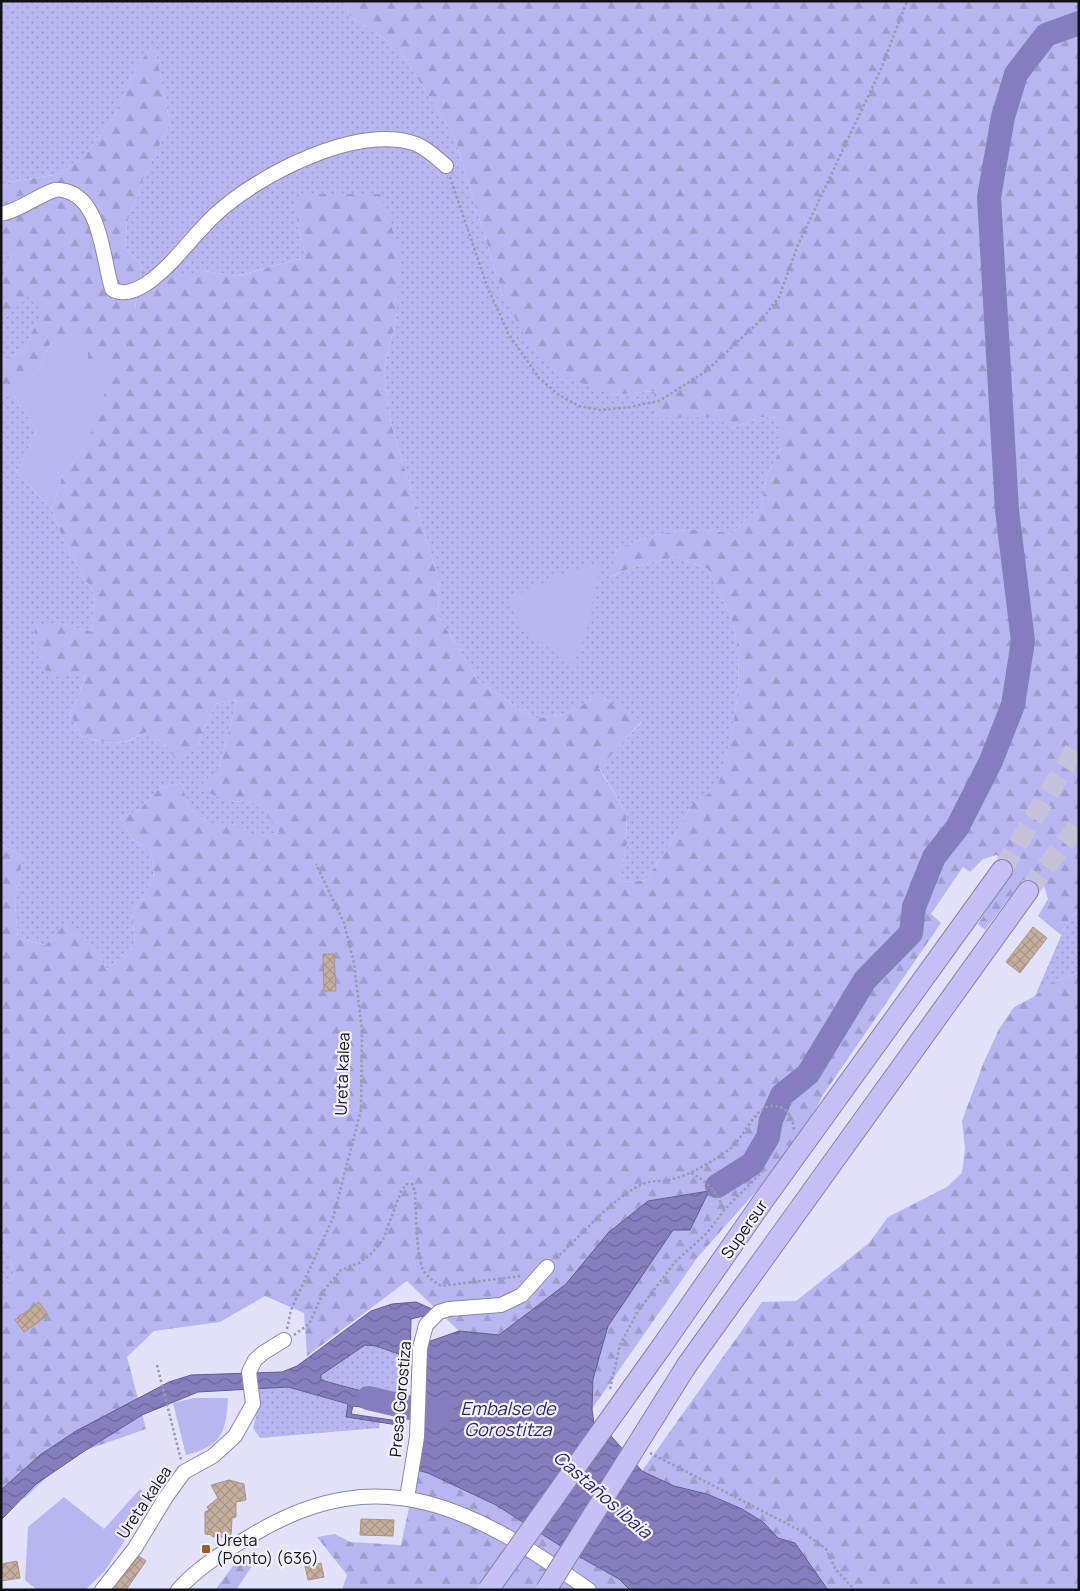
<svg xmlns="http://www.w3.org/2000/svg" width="1080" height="1591" font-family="Manrope,sans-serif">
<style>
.grass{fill:url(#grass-dots)}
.forest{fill:url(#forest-firs)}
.garden{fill:#b9b5f0}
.water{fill:url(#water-waves);stroke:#625d8d}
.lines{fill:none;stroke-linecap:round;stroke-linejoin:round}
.river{stroke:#847ebe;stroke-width:24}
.building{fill:url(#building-cross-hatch);stroke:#ab9382}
.highway-tunnel{stroke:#c4c3db;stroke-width:20;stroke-dasharray:20 10;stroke-linecap:butt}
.minor-casing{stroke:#8988a1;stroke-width:16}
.highway-casing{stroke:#8683a9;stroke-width:22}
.path{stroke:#9a99ae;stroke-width:2.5;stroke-dasharray:2.5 2.5;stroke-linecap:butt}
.minor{stroke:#fff;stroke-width:14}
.highway{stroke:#c5c1f6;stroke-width:20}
.highway-bridge-casing{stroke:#8683a9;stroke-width:22;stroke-linecap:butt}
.highway-bridge{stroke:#c5c1f6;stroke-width:20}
.poi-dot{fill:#9d5e26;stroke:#f1f1fc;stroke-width:2}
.labels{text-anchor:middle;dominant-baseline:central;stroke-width:4.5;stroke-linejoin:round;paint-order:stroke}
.street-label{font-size:16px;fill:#12111a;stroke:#f1f1fc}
.poi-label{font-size:16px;fill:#12111a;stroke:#f1f1fc;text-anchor:start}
.water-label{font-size:18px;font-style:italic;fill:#34226e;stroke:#f1f1fc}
</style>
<defs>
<pattern id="grass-dots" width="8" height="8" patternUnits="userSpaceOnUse" patternTransform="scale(1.25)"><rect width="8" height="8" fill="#b9b5f0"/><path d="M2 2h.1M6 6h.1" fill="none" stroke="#9e9bcd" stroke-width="1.8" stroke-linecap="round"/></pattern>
<pattern id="forest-firs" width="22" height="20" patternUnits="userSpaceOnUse" patternTransform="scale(1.25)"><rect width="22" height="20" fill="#b9b5f0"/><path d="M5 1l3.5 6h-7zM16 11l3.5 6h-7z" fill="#9e9bcd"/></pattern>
<pattern id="water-waves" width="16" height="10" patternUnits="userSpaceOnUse" patternTransform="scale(1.25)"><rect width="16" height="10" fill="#847ebe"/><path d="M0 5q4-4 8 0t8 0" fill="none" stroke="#6b669a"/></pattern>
<pattern id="building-cross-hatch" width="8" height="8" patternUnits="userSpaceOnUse" patternTransform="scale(1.25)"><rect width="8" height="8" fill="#c7af9e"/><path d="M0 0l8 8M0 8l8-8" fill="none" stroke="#aa9688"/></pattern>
</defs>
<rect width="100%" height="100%" fill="#e3e2fd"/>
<g class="grass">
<path d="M1,1H346L349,15L399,49L455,138L503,297L613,395L655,391L656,417H717L732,428L760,417L781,418V448L767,475L761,506L731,534C688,524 657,533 617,549L610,577L636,566L675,557L708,569C716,588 732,613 735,633C745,684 732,739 717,789L692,804L670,844L646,880L619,882L627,844L626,813L599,767L642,722L599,696L565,714L533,719L478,680L439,617L438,577L391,424L384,371L397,313L297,221L306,257L237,276L204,271L135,309L142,265L125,248L127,223L144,177L170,123L154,44L135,70L115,115L85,155L59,174L10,182L1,188Z"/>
<path d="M1,251L12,255L1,283Z"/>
<path d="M29,295L43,311L24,350L1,362V322Z"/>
<path d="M11,391L37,431L17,472L52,510L63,540L94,595L92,633L59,623L35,626L68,673L85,674L79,695L70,715L81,736C111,745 120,748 148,731L166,746L197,749L203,730L216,704L237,700L219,768L228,801L258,803L281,833L250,836L230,823H206L188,806L182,783L160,788L138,811L120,818L132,839L151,850L154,878L132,913L135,944L107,969L88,941L46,945L18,938L15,904L23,857L1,844V401Z"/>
<path d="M1079,910V972L1048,984L1035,996L1067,922Z"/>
<path d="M1,1226L14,1275L1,1296Z"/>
<path d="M370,1344L410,1358L402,1367L398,1401L321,1379V1375L361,1346Z"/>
<path d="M288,1387L349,1405L347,1418L380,1422L379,1428L260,1438L253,1428L259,1404L257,1389Z"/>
</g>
<g class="forest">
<path d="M346,1H1079V910L1067,922L1061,935L1038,916L1048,899L1044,886L1023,880L985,930L978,924L1012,870L997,855L983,859L970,872L963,867L931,914L941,923L823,1095L797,1145L697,1258L592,1409L593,1379L608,1326L673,1230L690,1194L678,1197L648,1201L608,1233L566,1284L499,1335L459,1331L407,1281L307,1356L304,1313L265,1296L220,1322L154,1331L127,1357L146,1429L86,1450L54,1470L25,1498L1,1505V1296L14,1275L1,1226V844L23,857L15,904L18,938L46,945L65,924L88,941L107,969L135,944L132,913L154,878L151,850L132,839L120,818L138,811L160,788L182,783L188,806L206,823H230L250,835L280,833L258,803L228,801L197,788L219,768L237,700L216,704L203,730L197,749L177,761L166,746L148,731C120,747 111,745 81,736L70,715L79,695L85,675L68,673L49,678L34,645L35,625L59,623L92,632L94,595L63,540L52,510L62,476L86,446L88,336L50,344L39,369L1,401V362L24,350L42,311L29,296L1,322V283L12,255L1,251V188L10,182L59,174L85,155L115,115L135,70L154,43L170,123L144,177L127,223L125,248L142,265L135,308L164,279L204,271L238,276L306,257L297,221V194H380L400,252L397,313L384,371L391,424L438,577L439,617L478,680L533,719L565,714L599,696L642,721L599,768L626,813L627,844L619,882L646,880L670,844L692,804L717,788C732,739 745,684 735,633C732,613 716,588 708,569L675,557L636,566L609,577L617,549C657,533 688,524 731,534L761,506L767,475L781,448V418L760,417L732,428L716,417L656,418L654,391L613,395L557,374L531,346L503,297L455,138L399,49L349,15Z"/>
<path d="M1079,972V1590H828L795,1543L778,1538L763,1522L742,1509L707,1494L674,1486L642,1471L762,1302L796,1301L869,1243L888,1217L947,1187L962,1173L965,1149L962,1121L983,1064L999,1029L1014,1007L1035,996L1048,984Z"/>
<path d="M417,1470L428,1473L496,1505L561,1547L619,1579L630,1590H342L347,1575L317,1537L335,1534L350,1542L401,1545Z"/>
<path d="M249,1553L252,1566L236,1590H215L233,1566Z"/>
</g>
<g class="garden">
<path d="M88,335V359L115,364L86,446L62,476L52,510L17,472L37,431L11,391L39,369L50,344Z"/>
<path d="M601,563L585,637L571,667L524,627L506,600L563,574Z"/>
<path d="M194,1398H228C226,1434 221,1446 186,1455L173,1403Z"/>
<path d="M140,1489L152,1499L104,1572L85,1590H37L25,1580L28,1527L64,1497L104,1529Z"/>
</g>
<g class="water">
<path d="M709,1191L690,1230H673L608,1326L593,1379L592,1409L595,1431L611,1436L642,1471L674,1486L707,1494L742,1509L763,1522L778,1538L795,1543L828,1590H630L619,1579L562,1547L496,1505L428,1473L417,1470L425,1343L459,1331L499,1335L566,1284L608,1233L648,1201Z"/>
<path d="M416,1302L439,1312C429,1316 421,1316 411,1319L410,1358L376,1346L365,1345L321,1375V1379L325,1381L398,1401L397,1412L353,1406L351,1414L398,1421V1425L346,1417L348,1404L288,1387L198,1392L142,1415L86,1450L36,1484L1,1520V1490L40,1455L76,1431L169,1382L191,1375L282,1372L297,1366L371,1311L392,1304Z"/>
</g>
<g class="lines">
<g class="river">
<path d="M717,1186L752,1164L768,1137L771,1120L782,1095L808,1074L865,980L911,933L914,907L934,857L957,828L991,761L1013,705L1023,641L1007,510L989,197L1003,117L1016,74L1046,35L1079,23"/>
<path d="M368,1398L424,1411L442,1413"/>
</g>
</g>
<g class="building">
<path d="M1033,927L1047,938L1020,973L1006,962Z"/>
<path d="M323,954H334L336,991H324Z"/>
<path d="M39,1302L48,1315L24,1332L15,1320Z"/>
<path d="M229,1480L244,1484L246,1500L236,1502V1517L232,1518L231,1537H213L212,1535L205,1534V1512L209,1510L207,1507L218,1498L211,1485Z"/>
<path d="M361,1519L394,1520L393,1536L360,1535Z"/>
<path d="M139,1556L146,1561L126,1590H113Z"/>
<path d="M17,1561L20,1578L1,1581V1564Z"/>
<path d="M321,1563L324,1577L308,1580L305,1566Z"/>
</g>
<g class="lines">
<g class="highway-tunnel">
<path d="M1002,870L1079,743"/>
<path d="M1028,891L1079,824"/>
</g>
<defs>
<g id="minor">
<path d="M1,214C21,210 36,196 55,190C58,189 62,190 66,191C101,200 103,260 112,289C123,296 135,291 146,284C173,266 192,236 216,214C258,175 358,123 416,144C428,149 437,158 446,166"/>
<path d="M407,1498L417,1437L420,1348L426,1325L439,1312L449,1309L501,1305L522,1295L547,1267"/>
<path d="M102,1590L135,1548L166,1497L184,1472L213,1456L235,1436L253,1404L249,1372L255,1360L263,1353L284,1340"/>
<path d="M178,1590C199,1566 227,1550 254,1534C384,1456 479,1512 589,1590"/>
</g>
<g id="highway">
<path d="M662,1346L763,1201L1002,870"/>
<path d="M687,1365L1028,891"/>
</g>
</defs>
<use href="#minor" class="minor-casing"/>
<use href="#highway" class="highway-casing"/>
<g class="path">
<path d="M450,177L487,286L508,333L539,378L559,395L579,406L600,410L630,407L659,401L705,372L763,318L779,297L798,245L881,69L907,1"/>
<path d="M691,1173C708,1182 717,1193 724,1210"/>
<path d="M556,1258C580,1237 614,1196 643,1184C651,1180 661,1182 669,1180C691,1175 711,1162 730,1149C743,1139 755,1107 771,1106C786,1104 793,1118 794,1130"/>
<path d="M287,1329L291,1310L333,1218L361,1110L362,1031L354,963L344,923L316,864"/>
<path d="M294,1335L309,1324L325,1289L341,1270L359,1263L372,1253L383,1240L401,1191L407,1184H412L415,1191C416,1210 416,1254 423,1270C427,1277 434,1281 441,1286L521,1276"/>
<path d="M157,1365L181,1460"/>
<path d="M610,1389L620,1345L638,1311L675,1262L707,1233L724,1210L763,1171"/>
<path d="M650,1453L803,1532L826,1549L836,1570L855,1590"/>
</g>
<use href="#minor" class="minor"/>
<use href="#highway" class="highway"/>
<defs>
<g id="highway-bridge">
<path d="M488,1590L662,1346"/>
<path d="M546,1590L687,1365"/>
</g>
</defs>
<use href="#highway-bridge" class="highway-bridge-casing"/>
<use href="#highway-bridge" class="highway-bridge"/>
</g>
<rect class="poi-dot" x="201" y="1544" width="10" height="10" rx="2.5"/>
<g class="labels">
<g class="street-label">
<text transform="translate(342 1074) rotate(-88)">Ureta kalea</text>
<text transform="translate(744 1229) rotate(-55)">Supersur</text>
<text transform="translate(400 1399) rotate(-85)">Presa Gorostiza</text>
<text transform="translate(144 1502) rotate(-56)">Ureta kalea</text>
</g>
<g class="poi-label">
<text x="216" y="1540">Ureta<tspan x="216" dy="18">(Ponto) (636)</tspan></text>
</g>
<g class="water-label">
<text x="508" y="1408">Embalse de<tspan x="508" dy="21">Gorostitza</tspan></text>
<text transform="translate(603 1494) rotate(41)">Castaños ibaia</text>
</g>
</g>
<rect width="1080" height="1591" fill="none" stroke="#12111a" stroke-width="5"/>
</svg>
